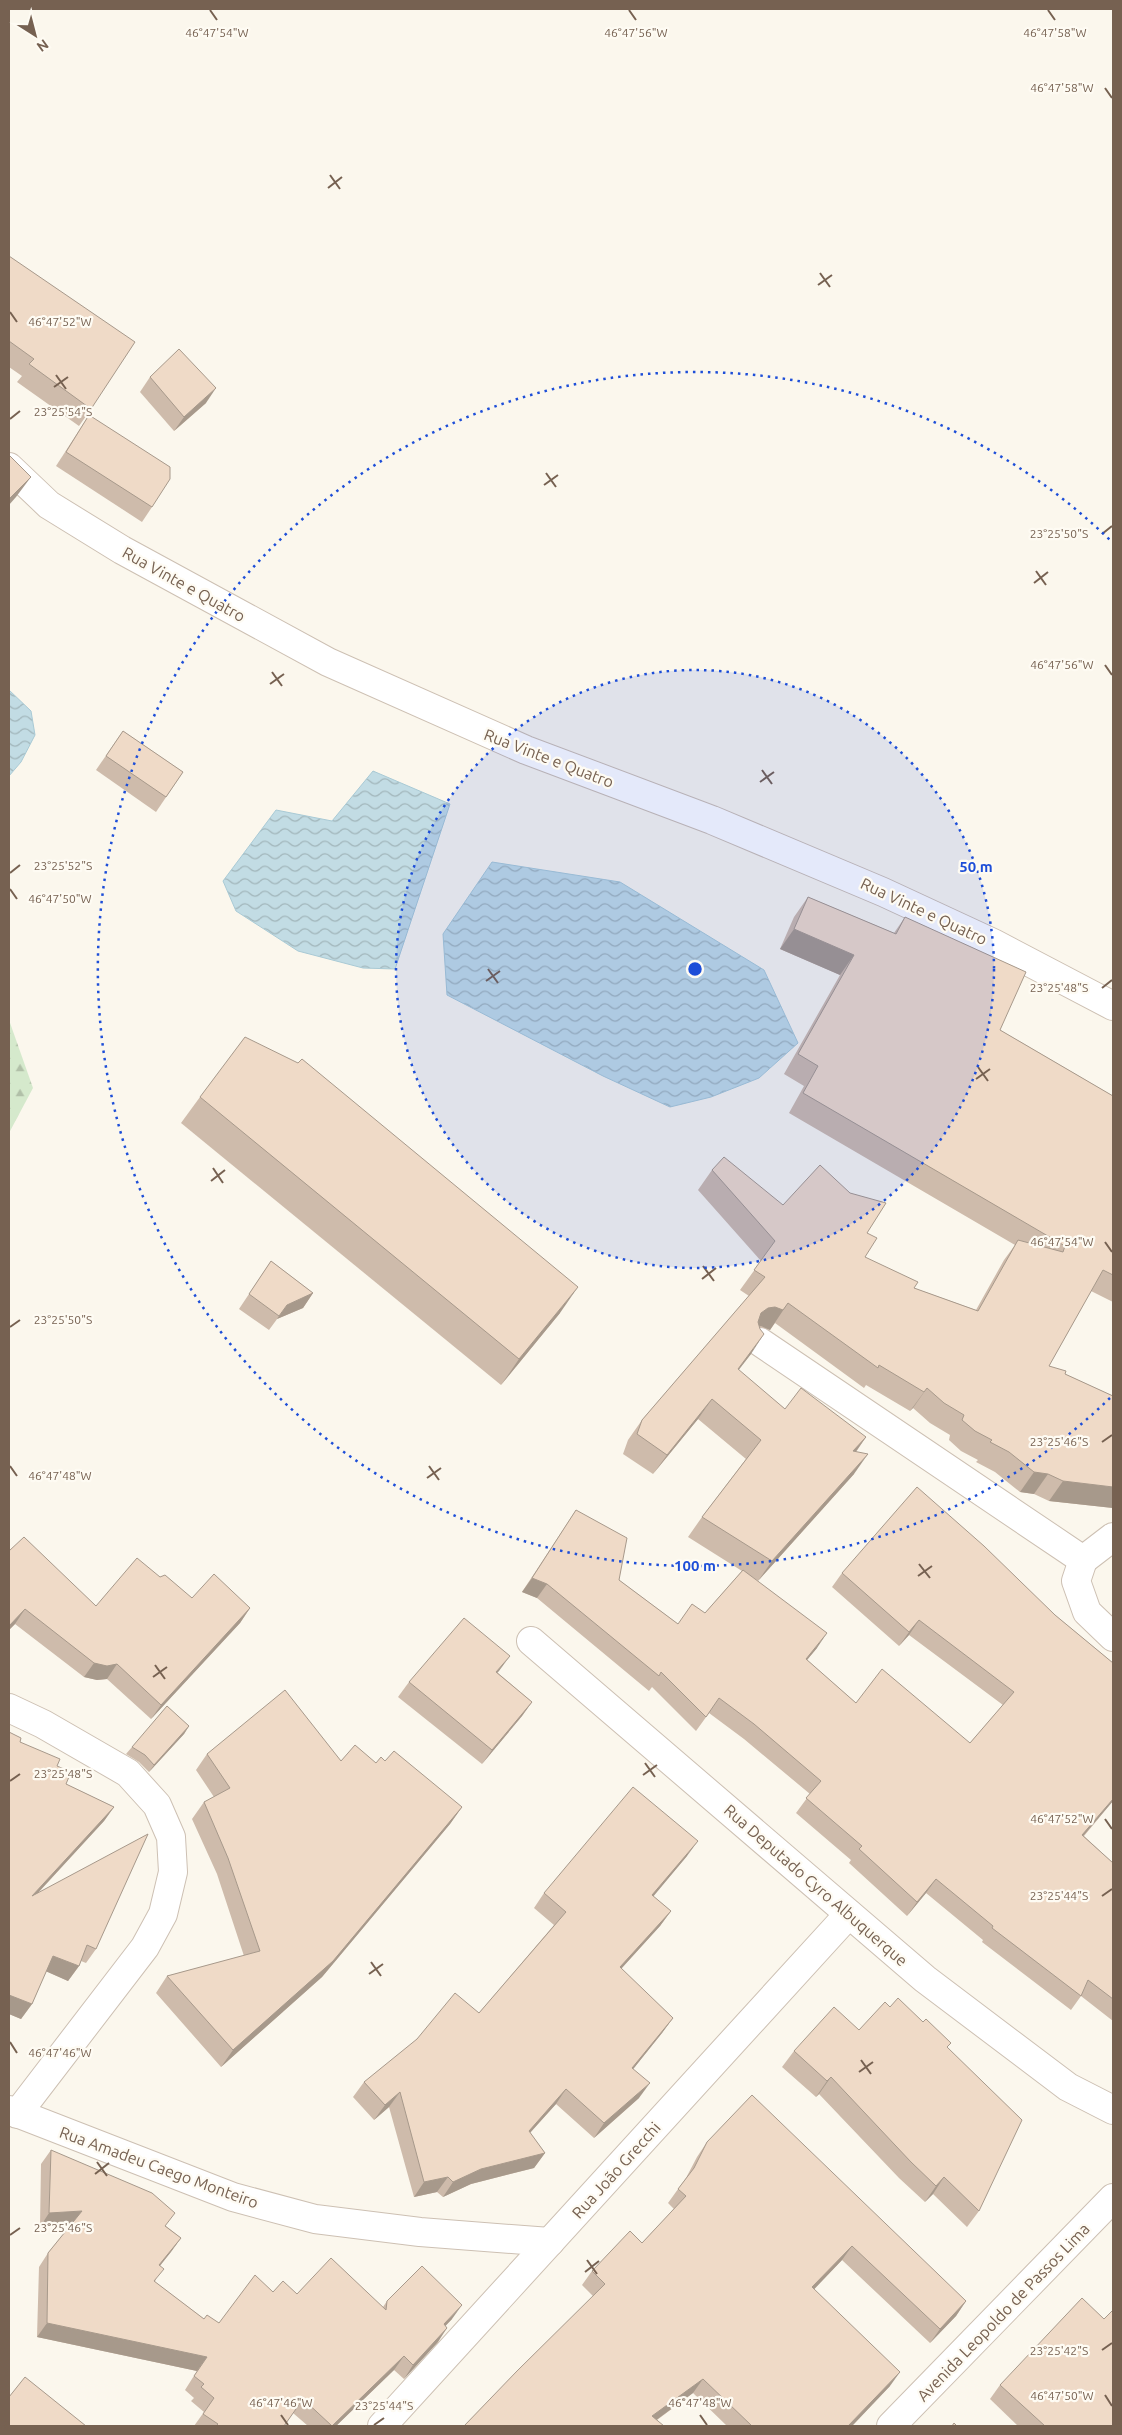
<svg xmlns="http://www.w3.org/2000/svg" width="1122" height="2435" font-family="Ubuntu,sans-serif">
<style>
.forest{fill:url(#forest-firs)}
.water{fill:url(#water-waves);stroke:#a9cad5}
.lines{fill:none;stroke-linecap:round;stroke-linejoin:round}
.minor-casing{stroke:#cdc0b3;stroke-width:30}
.minor{stroke:#fff;stroke-width:28}
.wall{fill:#cebbab}
.shaded-wall{fill:#a7998b}
.building{fill:#efdac7;stroke:#a7998b}
.ticks{fill:none;stroke:#766151;stroke-width:2}
.ring{fill:none;stroke:#1d4ed8;stroke-width:2.5;stroke-dasharray:2.5 5}
.labels{text-anchor:middle;dominant-baseline:central;stroke-width:4.5;stroke-linejoin:round;paint-order:stroke}
.street-label{font-size:16px;fill:#766151;stroke:#fefbf3}
.ticks-label{font-size:12px;text-anchor:middle;fill:#766151;stroke:#fefbf3;stroke-width:4.5;stroke-linejoin:round;paint-order:stroke}
.centre{fill:#1d4ed8;stroke:#fefbf3;stroke-width:2.5}
.ring-label{font-size:15px;text-anchor:middle;font-weight:bold;fill:#1d4ed8;stroke:#fefbf3;stroke-width:4.5;stroke-linejoin:round;paint-order:stroke}
</style>
<defs>
<pattern id="forest-firs" width="22" height="20" patternUnits="userSpaceOnUse" patternTransform="scale(1.25)"><rect width="22" height="20" fill="#d5e9cc"/><path d="M5 1l3.5 6h-7zM16 11l3.5 6h-7z" fill="#b1c0a8"/></pattern>
<pattern id="water-waves" width="16" height="10" patternUnits="userSpaceOnUse" patternTransform="scale(1.25)"><rect width="16" height="10" fill="#c2dce4"/><path d="M0 5q4-4 8 0t8 0" fill="none" stroke="#a2b6bb"/></pattern>
</defs>
<rect width="100%" height="100%" fill="#fbf7ed"/>
<path class="forest" d="M9,1020L33,1088L9,1133Z"/>
<g class="water">
<path d="M9,690L31,711L35,735L21,762L9,776Z"/>
<path d="M373,771L450,804L395,969L363,968L298,951L236,911L223,881L276,810L332,821Z"/>
<path d="M492,862L620,882L764,970L798,1043L759,1078L711,1097L670,1107L603,1076L447,995L443,934Z"/>
</g>
<g class="lines">
<defs>
<g id="minor">
<path d="M9,467L49,505L122,550L328,662L526,750L712,820L883,892L993,943L1113,1006"/>
<path d="M760,1342L1083,1560"/>
<path d="M1083,1560L1076,1581L1087,1612L1113,1637"/>
<path d="M1083,1560L1113,1537"/>
<path d="M531,1641L925,1979L1068,2087L1113,2110"/>
<path d="M9,1708L43,1724L128,1773L157,1805L171,1837L173,1872L163,1914L145,1947L17,2114"/>
<path d="M9,2110L233,2197L315,2219L420,2232L550,2242"/>
<path d="M382,2426L849,1914"/>
<path d="M891,2426L1113,2198"/>
</g>
</defs>
<use href="#minor" class="minor-casing"/>
<use href="#minor" class="minor"/>
</g>
<g class="wall">
<path d="M9,256L91,409L79,426L17,382L22,376L9,367Z"/>
<path d="M150,377L206,403L174,431L140,392Z"/>
<path d="M89,415L152,507L142,522L56,466Z"/>
<path d="M123,731L183,772L156,812L96,770Z"/>
<path d="M808,897L894,933L905,917L1000,1030L1113,1096V1302L1091,1291L1049,1366L1065,1374L1113,1396V1508L1049,1501L1034,1494L1020,1492L995,1472L976,1462L978,1460L961,1451L949,1440L950,1435L930,1423L913,1408L910,1411L866,1385L864,1388L775,1323L770,1330L759,1327L751,1354L738,1370L785,1409L866,1437L856,1452L854,1474L758,1581L749,1575L817,1648L807,1660L856,1703L970,1743L1003,1705L909,1635L899,1646L832,1587L842,1573L1055,1615L1113,1663V1801L1084,1836L1113,1863V2021L1081,1996L1071,2010L982,1942L983,1940L926,1893L907,1916L849,1863L851,1860L796,1813L810,1794L744,1739L709,1713L696,1731L652,1687L649,1691L537,1598L522,1592L576,1510L619,1580L678,1624L705,1613L742,1571L688,1537L702,1517L746,1459L698,1419L653,1474L623,1454L628,1440L642,1420L749,1296L740,1290L761,1261L698,1190L712,1170L783,1205L867,1233L865,1257L914,1288L976,1310L1004,1260L1015,1245L789,1113L804,1086L784,1074L840,975L780,949L794,917Z"/>
<path d="M200,1097L560,1313L501,1385L181,1123Z"/>
<path d="M271,1261L313,1293L303,1308L277,1319L269,1330L239,1309Z"/>
<path d="M9,1550L96,1606L160,1577L192,1598L250,1608L240,1623L151,1719L107,1679L97,1680L84,1677L15,1624L9,1630Z"/>
<path d="M498,1673L532,1702L522,1716L482,1764L398,1697L409,1682Z"/>
<path d="M189,1726L184,1734L149,1772L139,1762L126,1754L132,1747Z"/>
<path d="M9,1732L20,1742L57,1766L66,1784L114,1807L104,1821L38,1893L96,1949L86,1963L81,1961L79,1966L68,1981L46,1971L32,2004L21,2019L9,2014Z"/>
<path d="M207,1754L376,1763L385,1761L462,1807L450,1824L322,1977L221,2067L156,1993L167,1976L244,1956L217,1874L192,1819L204,1802L214,1797L196,1770Z"/>
<path d="M687,1856L653,1896L671,1911L660,1926L621,1969L673,2018L662,2033L633,2069L639,2098L594,2138L556,2104L530,2133L545,2153L534,2168L471,2184L443,2197L437,2192L414,2197L389,2107L374,2120L353,2097L364,2082L479,2013L554,1925L534,1908L544,1893Z"/>
<path d="M890,2007L948,2048L979,2211L967,2227L933,2194L925,2202L899,2178L819,2094L816,2097L782,2067L794,2051L859,2030Z"/>
<path d="M707,2142L966,2301L956,2316L930,2343L842,2260L814,2289L890,2386L852,2426H727L693,2393L657,2420L464,2426L593,2296L582,2285L592,2271L642,2243L674,2209L668,2203L686,2178L697,2157Z"/>
<path d="M51,2150L166,2226L181,2238L160,2266L155,2282L204,2319L219,2323L273,2292L297,2294L383,2307L387,2301L452,2319L445,2326L438,2342L404,2379L394,2370L336,2426H308L293,2413L284,2426H194L204,2412L191,2401L194,2398L185,2390L197,2371L37,2337L39,2267L48,2253L71,2225L40,2227L41,2164Z"/>
<path d="M1104,2319L1113,2426H1018L990,2399L1000,2385Z"/>
</g>
<g class="shaded-wall">
<path d="M216,388L206,403L174,431L184,417Z"/>
<path d="M31,477L16,497L9,505V499Z"/>
<path d="M794,929L854,955L840,975L780,949Z"/>
<path d="M578,1287L560,1313L501,1385L519,1359Z"/>
<path d="M313,1293L303,1308L277,1319L269,1330L287,1305Z"/>
<path d="M788,1303L770,1330L761,1326L754,1328L761,1313L768,1308Z"/>
<path d="M764,1334L751,1354L724,1389L738,1369Z"/>
<path d="M927,1388L913,1408L910,1411L924,1392Z"/>
<path d="M712,1399L698,1419L653,1474L667,1455Z"/>
<path d="M866,1437L852,1457L853,1451Z"/>
<path d="M868,1454L854,1474L758,1581L772,1561Z"/>
<path d="M1034,1472L1048,1474L1034,1494L1020,1492Z"/>
<path d="M1063,1481L1113,1487V1508L1049,1501Z"/>
<path d="M532,1578L547,1584L537,1598L522,1592Z"/>
<path d="M250,1608L240,1623L151,1719L161,1705Z"/>
<path d="M25,1609L15,1624L9,1630V1626Z"/>
<path d="M919,1620L909,1635L899,1646L909,1632Z"/>
<path d="M827,1633L817,1648L796,1673L806,1659Z"/>
<path d="M510,1656L499,1671L486,1686L496,1672Z"/>
<path d="M94,1663L117,1664L107,1679L97,1680L84,1677Z"/>
<path d="M532,1702L522,1716L482,1764L492,1750Z"/>
<path d="M189,1726L184,1734L149,1772L154,1765Z"/>
<path d="M1113,1799V1801L1072,1849L1082,1835Z"/>
<path d="M114,1807L104,1821L22,1910L32,1896Z"/>
<path d="M462,1807L450,1824L322,1977L221,2067L233,2050Z"/>
<path d="M698,1841L687,1856L642,1910L652,1895Z"/>
<path d="M936,1879L926,1893L907,1916L917,1902Z"/>
<path d="M671,1911L660,1926L609,1982L620,1967Z"/>
<path d="M53,1956L79,1966L68,1981L43,1970Z"/>
<path d="M9,1995L32,2004L21,2019L9,2014Z"/>
<path d="M673,2018L662,2033L622,2083L632,2068Z"/>
<path d="M831,2077L819,2094L816,2097L827,2081Z"/>
<path d="M650,2083L639,2098L594,2138L604,2123Z"/>
<path d="M566,2089L556,2104L518,2146L529,2131Z"/>
<path d="M400,2092L389,2107L374,2120L385,2105Z"/>
<path d="M545,2153L534,2168L471,2184L443,2197L453,2182L481,2169Z"/>
<path d="M448,2177L437,2192L414,2197L424,2182Z"/>
<path d="M944,2177L933,2194L925,2202L936,2186Z"/>
<path d="M82,2211L72,2225L40,2227L49,2213Z"/>
<path d="M181,2238L171,2252L149,2279L159,2265Z"/>
<path d="M852,2246L842,2260L802,2302L812,2287Z"/>
<path d="M966,2301L956,2316L930,2343L940,2329Z"/>
<path d="M462,2305L452,2319L434,2338L444,2324Z"/>
<path d="M47,2323L207,2357L197,2371L37,2337Z"/>
<path d="M447,2328L438,2342L404,2379L413,2365Z"/>
<path d="M404,2356L394,2370L336,2426H331Z"/>
<path d="M900,2372L890,2386L852,2426H848Z"/>
<path d="M703,2379L693,2393L648,2426L652,2416Z"/>
</g>
<g class="building">
<path d="M9,256L135,342L91,409L29,364L34,359L9,341Z"/>
<path d="M179,349L216,388L184,417L150,377Z"/>
<path d="M89,415L170,467V479L152,507L66,452Z"/>
<path d="M9,455L31,477L9,499Z"/>
<path d="M123,731L183,772L166,797L106,756Z"/>
<path d="M808,897L896,934L905,917L1026,972L1000,1030L1113,1096V1275L1103,1270L1049,1366L1066,1371L1065,1374L1113,1396V1487L1063,1481L1048,1474L1034,1472L1009,1452L990,1442L992,1440L975,1431L962,1420L964,1415L944,1403L927,1388L924,1392L879,1365L878,1368L788,1303L783,1310L775,1307L768,1308L761,1313L758,1322L760,1329L764,1334L738,1369L785,1409L801,1388L866,1437L853,1451L868,1454L772,1561L702,1517L761,1440L712,1399L667,1455L637,1434L642,1420L765,1277L754,1270L775,1241L712,1170L724,1157L783,1205L820,1165L850,1193L886,1203L867,1233L877,1238L865,1257L918,1282L914,1288L978,1311L1018,1240L1063,1252L1065,1246L803,1093L818,1066L798,1054L854,955L794,929Z"/>
<path d="M245,1037L298,1063L302,1059L578,1287L519,1359L200,1097Z"/>
<path d="M271,1261L313,1293L287,1305L279,1316L249,1294Z"/>
<path d="M917,1487L984,1546L1055,1615L1113,1663V1799L1082,1835L1113,1863V1999L1088,1980L1081,1996L992,1928L993,1926L936,1879L917,1902L859,1849L862,1846L806,1798L821,1781L754,1724L719,1698L706,1717L661,1672L659,1676L547,1584L532,1578L576,1510L627,1538L619,1580L678,1624L692,1604L705,1613L743,1570L827,1633L806,1659L856,1703L882,1669L970,1743L1014,1692L919,1620L909,1632L842,1573Z"/>
<path d="M24,1537L96,1606L137,1558L160,1577L165,1575L192,1598L214,1574L250,1608L161,1705L117,1664L107,1666L94,1663L25,1609L9,1626V1550V1551Z"/>
<path d="M464,1618L510,1656L496,1672L532,1702L492,1750L409,1682Z"/>
<path d="M285,1690L341,1761L355,1745L376,1763L381,1757L385,1761L394,1751L462,1807L333,1961L233,2050L167,1976L260,1951L228,1858L204,1802L230,1788L207,1754Z"/>
<path d="M167,1706L189,1726L154,1765L145,1755L132,1747Z"/>
<path d="M9,1732L21,1738L20,1742L60,1759L57,1766L71,1772L66,1784L114,1807L32,1896L148,1834L96,1949L87,1945L79,1966L53,1956L32,2004L9,1995V1996Z"/>
<path d="M633,1787L698,1841L652,1895L671,1911L620,1967L673,2018L632,2068L650,2083L604,2123L566,2089L529,2131L545,2153L481,2169L453,2182L448,2177L424,2182L400,2092L385,2105L364,2082L417,2039L455,1993L479,2013L566,1912L544,1893Z"/>
<path d="M898,1998L923,2022L926,2019L951,2043L947,2047L1022,2120L979,2211L944,2177L936,2186L911,2162L831,2077L827,2081L794,2051L834,2007L859,2030L885,2002L890,2007Z"/>
<path d="M752,2095L966,2301L940,2329L852,2246L812,2287L900,2372L848,2426H752L703,2379L652,2416L664,2426H464L517,2371L605,2284L592,2271L630,2231L642,2243L686,2196L678,2189L694,2168L707,2142Z"/>
<path d="M51,2150L152,2193L175,2213L165,2226L181,2238L159,2265L164,2269L154,2281L204,2319L207,2315L219,2323L255,2275L273,2292L283,2281L297,2294L331,2258L386,2310L387,2301L422,2266L462,2305L444,2324L447,2328L413,2365L404,2356L332,2426L303,2399L284,2426H216L218,2424L203,2414L214,2398L201,2387L204,2384L194,2376L207,2357L47,2323L48,2253L82,2211L49,2213Z"/>
<path d="M1082,2298L1104,2319L1113,2310V2426H1045L1000,2385Z"/>
<path d="M25,2377L86,2426H9V2397Z"/>
<path d="M954,2423L957,2426H952Z"/>
</g>
<path class="ticks" d="M210,10L217,20M629,10L636,20M1048,10L1055,20M1105,88L1112,98M330,175L340,189M328,188L342,177M820,273L830,287M818,285L832,275M10,312L17,322M56,375L66,389M54,387L68,377M10,419L20,411M546,473L556,487M544,485L558,475M1102,534L1112,526M1036,571L1046,585M1034,583L1048,572M1105,665L1112,675M272,672L282,686M270,684L284,674M762,770L772,784M760,782L774,772M10,873L20,865M10,889L17,899M488,969L498,983M486,981L500,971M1102,988L1112,980M978,1067L988,1081M976,1079L990,1069M213,1168L223,1183M211,1181L225,1170M1105,1242L1112,1252M703,1266L714,1281M702,1279L716,1268M10,1327L20,1320M1102,1442L1112,1435M10,1466L17,1476M429,1466L439,1480M427,1478L441,1468M919,1564L930,1578M918,1576L932,1566M155,1665L165,1679M153,1677L167,1667M645,1763L655,1777M643,1775L657,1765M10,1781L20,1774M1105,1819L1112,1829M1102,1896L1112,1889M371,1962L381,1976M369,1974L383,1964M10,2042L17,2053M861,2060L871,2074M859,2072L873,2062M97,2162L107,2176M95,2174L109,2163M10,2235L20,2228M587,2260L597,2274M585,2272L599,2261M1102,2350L1112,2343M1105,2395L1112,2406M281,2415L288,2425M700,2415L707,2425M374,2425L384,2418"/>
<circle cx="695" cy="969" r="299" fill="#1d4ed8" fill-opacity=".12"/>
<g class="ring">
<circle cx="695" cy="969" r="299"/>
<path d="M1110 1398A597 597 0 1 1 1110 540"/>
</g>
<g class="labels">
<g class="street-label">
<text transform="translate(184 584) rotate(29)">Rua Vinte e Quatro</text>
<text transform="translate(549 758) rotate(21)">Rua Vinte e Quatro</text>
<text transform="translate(924 911) rotate(25)">Rua Vinte e Quatro</text>
<text transform="translate(816 1885) rotate(41)">Rua Deputado Cyro Albuquerque</text>
<text transform="translate(159 2167) rotate(20)">Rua Amadeu Caego Monteiro</text>
<text transform="translate(616 2170) rotate(-48)">Rua João Grecchi</text>
<text transform="translate(1003 2312) rotate(-46)">Avenida Leopoldo de Passos Lima</text>
</g>
</g>
<g class="ticks-label">
<text x="217" y="37">46°47'54"W</text>
<text x="636" y="37">46°47'56"W</text>
<text x="1055" y="37">46°47'58"W</text>
<text x="1062" y="92">46°47'58"W</text>
<text x="60" y="326">46°47'52"W</text>
<text x="63" y="416">23°25'54"S</text>
<text x="1059" y="538">23°25'50"S</text>
<text x="1062" y="669">46°47'56"W</text>
<text x="63" y="870">23°25'52"S</text>
<text x="60" y="903">46°47'50"W</text>
<text x="1059" y="992">23°25'48"S</text>
<text x="1062" y="1246">46°47'54"W</text>
<text x="63" y="1324">23°25'50"S</text>
<text x="1059" y="1446">23°25'46"S</text>
<text x="60" y="1480">46°47'48"W</text>
<text x="63" y="1778">23°25'48"S</text>
<text x="1062" y="1823">46°47'52"W</text>
<text x="1059" y="1900">23°25'44"S</text>
<text x="60" y="2057">46°47'46"W</text>
<text x="63" y="2232">23°25'46"S</text>
<text x="1059" y="2355">23°25'42"S</text>
<text x="1062" y="2400">46°47'50"W</text>
<text x="281" y="2407">46°47'46"W</text>
<text x="700" y="2407">46°47'48"W</text>
<text x="384" y="2410">23°25'44"S</text>
</g>
<circle cx="695" cy="969" r="8" class="centre"/>
<g class="ring-label">
<text x="976" y="872">50 m</text>
<text x="695" y="1571">100 m</text>
</g>
<rect width="1122" height="2435" fill="none" stroke="#766151" stroke-width="20"/>
<g transform="translate(35 35) rotate(144)" stroke="#fefbf3" stroke-width="4" paint-order="stroke">
<path d="M0-4L9 19L0 12L-9 19Z" fill="#766151"/>
<text y="-8" font-size="14" font-weight="bold" text-anchor="middle" fill="#766151">N</text>
</g>
</svg>
